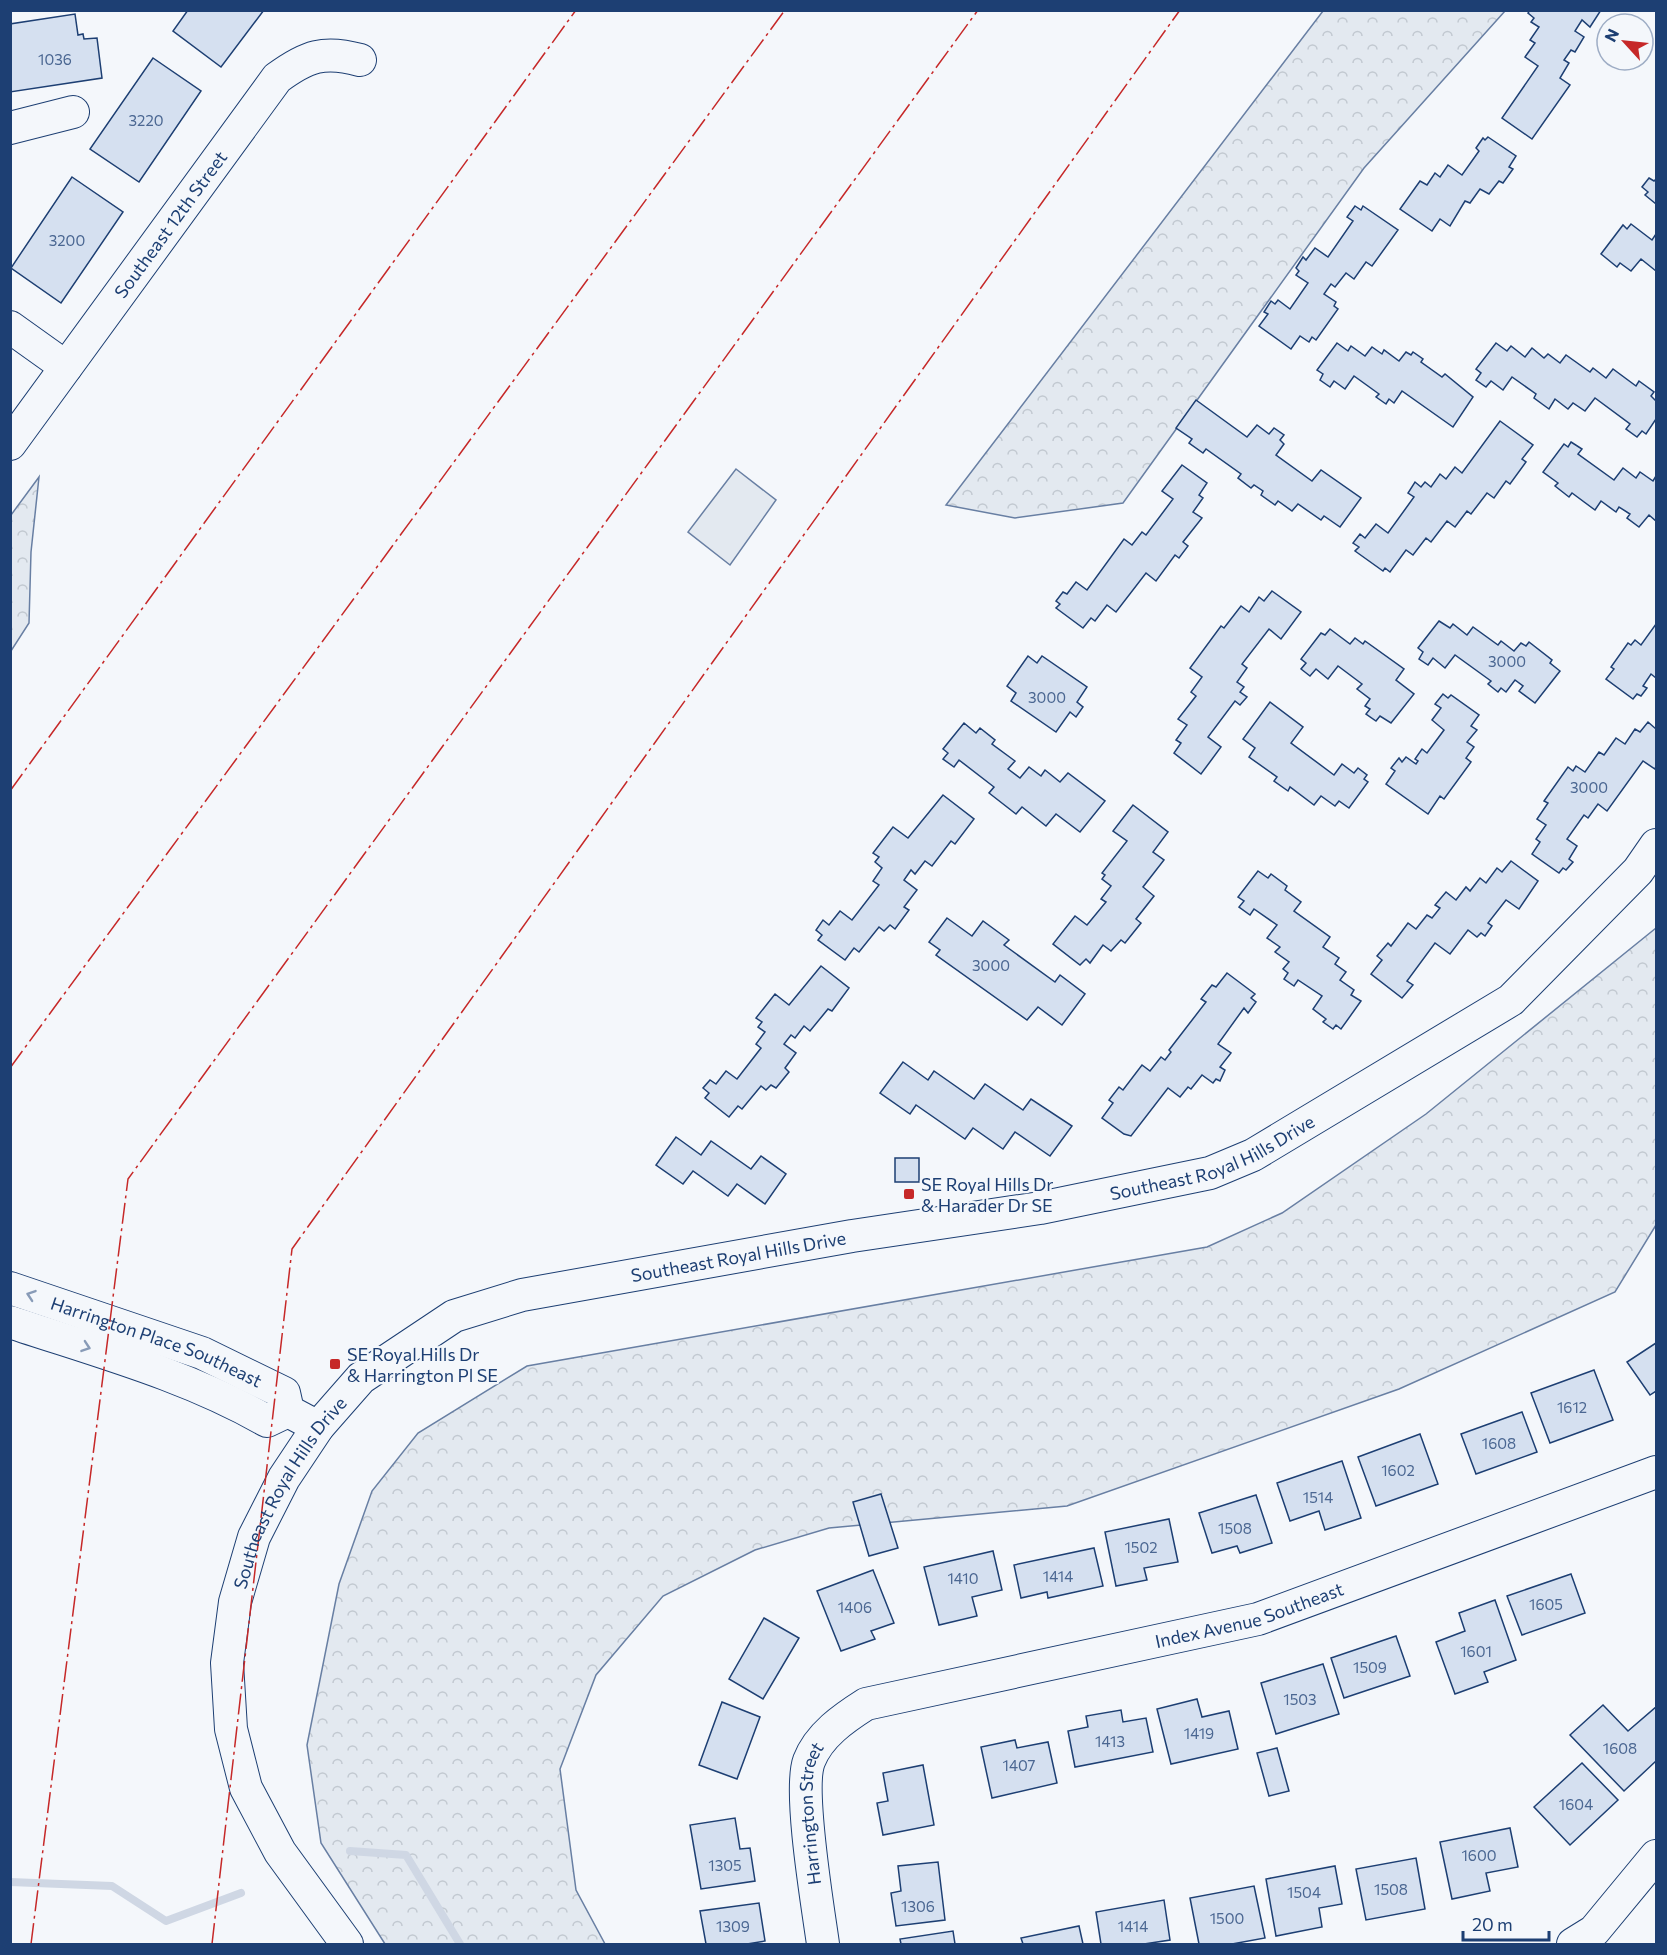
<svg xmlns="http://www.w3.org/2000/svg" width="1667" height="1955" font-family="Commissioner,sans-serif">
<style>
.forest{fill:url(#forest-crowns);stroke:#687fa3;stroke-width:1.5}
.green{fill:#e3e9f0;stroke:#687fa3;stroke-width:1.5}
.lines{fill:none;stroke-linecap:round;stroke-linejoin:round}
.stream{stroke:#cfd7e4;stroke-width:8}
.building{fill:#d5e0f0;stroke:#1d3f73;stroke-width:1.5}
.minor-casing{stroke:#1d3f73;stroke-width:34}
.minor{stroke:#f4f7fb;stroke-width:32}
.power{stroke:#c62828;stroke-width:1.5;stroke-dasharray:21 4.5 3 4.5;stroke-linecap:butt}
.oneway{stroke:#889bb7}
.poi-dot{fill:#c62828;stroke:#f4f7fb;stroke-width:2}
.labels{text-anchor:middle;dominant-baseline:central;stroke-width:4.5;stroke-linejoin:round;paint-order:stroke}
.number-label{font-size:15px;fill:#4b6792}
.street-label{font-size:18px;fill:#1d3f73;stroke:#f4f7fb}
.poi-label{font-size:18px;fill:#1d3f73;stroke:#f4f7fb;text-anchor:start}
</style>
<defs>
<pattern id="forest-crowns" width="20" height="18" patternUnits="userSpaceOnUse" patternTransform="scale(1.5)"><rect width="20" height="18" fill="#e3e9f0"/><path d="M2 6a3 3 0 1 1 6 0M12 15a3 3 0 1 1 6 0" fill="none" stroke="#c2c9d1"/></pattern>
</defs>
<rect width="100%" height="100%" fill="#f4f7fb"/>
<g class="forest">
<path d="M1323,11H1505L1364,168L1123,503L1015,518L946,505Z"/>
<path d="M39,477L31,552L29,623L11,651V515Z"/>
<path d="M1656,928V1225L1615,1292L1399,1389L1067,1506L829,1528L755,1550L663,1596L596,1675L560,1769L576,1890L605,1944H385L321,1843L307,1745L339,1584L372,1491L418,1433L527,1366L1207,1247L1282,1213L1426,1114Z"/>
</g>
<path class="green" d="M736,469L776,500L730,565L688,532Z"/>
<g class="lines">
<g class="stream">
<path d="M350,1851L406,1855L460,1944"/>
<path d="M10,1882L112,1886L166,1921L241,1893"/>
</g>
</g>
<g class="building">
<path d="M188,10H264L221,67L173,31Z"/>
<path d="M1530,10H1601L1590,27L1582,20L1575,31L1584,37L1575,52L1571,50L1564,60L1569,63L1560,78L1570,85L1532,139L1502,118L1538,66L1525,57L1535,43L1530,40L1539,27L1531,22L1534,18L1528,13Z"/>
<path d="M75,14L78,35L83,34L84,39L97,38L102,78L10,92V24Z"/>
<path d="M153,58L201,91L139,182L90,149Z"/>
<path d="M1488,137L1516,156L1509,167L1513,169L1503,183L1499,181L1489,194L1480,189L1470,203L1465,201L1450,226L1440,219L1432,231L1400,209L1420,181L1427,185L1435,173L1440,177L1448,165L1462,175L1479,151L1476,148L1483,138L1485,140Z"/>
<path d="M72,177L123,212L61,303L11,268Z"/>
<path d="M1649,178L1654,181L1656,179V204L1645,195L1648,192L1642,187Z"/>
<path d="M1355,206L1361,210L1363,206L1398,230L1372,266L1366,262L1354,279L1346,273L1335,287L1331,284L1324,294L1336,302L1334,306L1338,309L1316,340L1312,337L1309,342L1300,336L1291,349L1259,326L1268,314L1264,312L1271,301L1275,304L1278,300L1290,309L1308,283L1296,275L1299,271L1296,268L1303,257L1306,260L1315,248L1328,257L1353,221L1347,217Z"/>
<path d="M1631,224L1652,240L1656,234V271L1641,259L1631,271L1620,263L1617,267L1601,254L1623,225L1627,229Z"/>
<path d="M1337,343L1348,351L1351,346L1365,356L1372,347L1382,354L1384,350L1399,361L1406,352L1411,355L1413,352L1423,359L1421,362L1442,377L1445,374L1473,397L1453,427L1402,391L1394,403L1389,399L1386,404L1376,397L1379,394L1354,376L1345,389L1334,381L1330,387L1320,380L1323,374L1317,370Z"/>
<path d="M1496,343L1507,351L1511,346L1525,357L1532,348L1544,358L1548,354L1560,363L1566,355L1590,372L1593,368L1606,378L1613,369L1636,386L1639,381L1654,392L1651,396L1656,401V419L1646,434L1642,431L1637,437L1626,429L1630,424L1595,398L1585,411L1573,403L1568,409L1555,399L1549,409L1534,398L1536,394L1512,377L1503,390L1491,381L1486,387L1476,380L1481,373L1476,369Z"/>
<path d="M1196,400L1247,437L1257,425L1269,434L1274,428L1284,435L1280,440L1284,444L1276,455L1312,481L1321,470L1361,498L1340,527L1324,516L1321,520L1298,504L1292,511L1278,501L1275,505L1261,495L1263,491L1254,485L1251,488L1238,478L1241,474L1206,449L1203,453L1189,443L1192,439L1176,428Z"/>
<path d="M1500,421L1533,445L1522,459L1526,462L1510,484L1506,481L1494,498L1487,493L1471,514L1467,511L1455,527L1447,521L1431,542L1426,538L1413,555L1406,550L1390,572L1385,568L1383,571L1355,551L1359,547L1353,543L1360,534L1365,538L1376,524L1388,533L1414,497L1408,493L1415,482L1421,487L1425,482L1431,487L1440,474L1446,479L1455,467L1462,473Z"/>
<path d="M1571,442L1582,449L1578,454L1614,480L1623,468L1636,478L1640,472L1653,481L1656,476V521L1649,515L1639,527L1627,518L1630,514L1619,507L1616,512L1601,501L1595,510L1572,493L1569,497L1555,486L1558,483L1543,472L1564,444L1568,447Z"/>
<path d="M1182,465L1207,483L1199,495L1203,498L1193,512L1202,518L1183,542L1188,546L1179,558L1175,555L1156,581L1146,573L1116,612L1107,605L1095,621L1091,618L1083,628L1056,608L1060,604L1056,601L1063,592L1067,594L1076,582L1087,590L1124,539L1132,545L1142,532L1146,535L1173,499L1162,491Z"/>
<path d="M1272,591L1301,612L1281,639L1269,629L1242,664L1247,668L1237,682L1244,687L1240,692L1247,697L1240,705L1235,701L1208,737L1221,747L1201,774L1174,753L1181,743L1176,740L1187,725L1178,719L1196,696L1191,692L1202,677L1190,668L1221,626L1224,628L1241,606L1249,612L1259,597L1264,601Z"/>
<path d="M1439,621L1450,628L1453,624L1467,635L1473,627L1498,645L1501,641L1514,651L1521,643L1526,646L1529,642L1552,660L1550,663L1560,671L1535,703L1519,691L1523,686L1515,680L1506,692L1501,688L1498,692L1488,684L1491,681L1455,655L1445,668L1433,658L1428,665L1419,659L1423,652L1418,648Z"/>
<path d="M1656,624V678L1651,674L1643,686L1647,688L1641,696L1637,694L1633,699L1606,679L1614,669L1611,667L1628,643L1631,645L1635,640L1641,645Z"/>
<path d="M1330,629L1350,644L1355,638L1363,644L1365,641L1404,669L1396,680L1414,694L1391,723L1380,716L1376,721L1366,714L1370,709L1365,706L1370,699L1357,689L1362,684L1338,666L1328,679L1316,669L1310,676L1301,669L1306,663L1301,659L1321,633L1325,635Z"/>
<path d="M1028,656L1037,663L1042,656L1087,687L1077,702L1083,707L1076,717L1070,712L1056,732L1011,701L1016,693L1007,686Z"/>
<path d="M1443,694L1448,698L1451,695L1479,715L1471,726L1477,730L1467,742L1474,747L1466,758L1471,762L1444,799L1440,796L1428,814L1386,784L1395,771L1391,768L1399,758L1402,762L1406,757L1416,764L1418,761L1415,759L1422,749L1427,753L1444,730L1432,720L1441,708L1435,704Z"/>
<path d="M1270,702L1303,727L1291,743L1334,775L1342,764L1354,773L1358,768L1367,775L1364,779L1368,782L1349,808L1339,801L1335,806L1321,796L1314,805L1290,787L1288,791L1274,781L1277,777L1249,757L1255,748L1243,739Z"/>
<path d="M1648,722L1656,729V766L1655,769L1643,761L1607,811L1598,804L1588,818L1584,815L1567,839L1577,846L1569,859L1573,862L1566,870L1563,868L1559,873L1532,854L1540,842L1536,839L1546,825L1537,819L1548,803L1544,801L1568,767L1573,771L1576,766L1585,772L1599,752L1604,755L1616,738L1625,744L1635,729L1640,732Z"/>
<path d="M964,723L976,733L980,728L995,740L992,744L1015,761L1008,769L1020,778L1029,767L1041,776L1045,770L1060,782L1068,773L1105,801L1080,832L1056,814L1046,826L1022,807L1016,814L989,793L994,787L959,760L954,767L943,759L948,753L943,749Z"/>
<path d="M943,795L974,819L955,844L951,841L932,866L925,861L915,874L911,870L904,880L917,890L904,907L909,910L895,929L890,925L884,931L879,927L859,952L854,948L845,960L818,940L822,935L816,930L823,920L829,925L840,911L852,920L879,885L873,881L882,868L875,862L879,857L873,853L893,827L908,838Z"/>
<path d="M1133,805L1168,832L1153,852L1164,860L1143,887L1154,896L1136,919L1141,923L1125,943L1121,940L1111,951L1103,945L1090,963L1086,959L1080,965L1053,944L1075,916L1087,925L1106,902L1101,899L1111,886L1102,879L1105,875L1102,873L1127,841L1113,831Z"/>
<path d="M1511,861L1538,881L1519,909L1506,900L1488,923L1492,926L1485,936L1481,933L1477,937L1468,930L1450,954L1435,943L1407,981L1413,985L1402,998L1371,974L1382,960L1377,956L1388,943L1391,946L1408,923L1416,929L1427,915L1432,918L1440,908L1435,905L1446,892L1456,900L1466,887L1470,891L1480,878L1486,883L1497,868L1502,872Z"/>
<path d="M1258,871L1268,878L1271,874L1287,886L1285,890L1301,902L1294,911L1330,937L1323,947L1339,958L1335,964L1346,972L1340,980L1354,990L1351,995L1361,1001L1341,1029L1336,1025L1333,1029L1323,1022L1326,1019L1313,1009L1322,996L1298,980L1294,986L1284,979L1288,973L1283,969L1289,962L1275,952L1280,947L1267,938L1277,925L1254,909L1250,915L1239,907L1244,901L1238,897Z"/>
<path d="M947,918L972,936L983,921L1009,940L1004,945L1055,982L1060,975L1085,994L1062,1025L1038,1007L1027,1020L936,955L940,950L929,942Z"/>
<path d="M821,966L849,988L832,1011L828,1009L810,1031L804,1026L795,1038L791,1035L784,1044L796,1053L785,1068L789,1072L776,1088L771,1085L766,1090L761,1086L742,1109L738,1106L729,1117L705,1098L709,1093L703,1088L710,1080L716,1084L726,1071L737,1079L761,1048L756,1044L765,1032L758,1027L762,1022L756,1018L775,994L789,1005Z"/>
<path d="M1227,973L1255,994L1251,998L1256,1002L1248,1013L1244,1008L1218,1044L1231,1053L1220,1067L1225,1070L1220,1081L1216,1079L1213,1083L1202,1075L1191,1089L1188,1087L1180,1097L1168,1088L1131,1136L1124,1134L1102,1118L1113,1103L1109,1100L1119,1087L1123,1090L1142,1065L1150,1071L1161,1057L1165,1060L1171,1052L1169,1050L1206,1002L1201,999L1212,985L1216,987Z"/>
<path d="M903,1062L928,1080L934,1071L974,1099L985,1084L1023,1110L1031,1099L1072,1126L1050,1156L1015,1132L1003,1149L973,1128L965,1139L916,1105L910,1114L880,1093Z"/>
<path d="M676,1137L701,1155L711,1141L751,1169L761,1156L786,1174L765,1204L737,1184L728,1196L693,1171L683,1184L656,1165Z"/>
<rect x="895" y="1158" width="24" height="24"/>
<path d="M1656,1343V1391L1650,1395L1627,1362Z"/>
<path d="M1594,1370L1613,1420L1550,1443L1531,1393Z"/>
<path d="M1522,1412L1537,1452L1476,1474L1461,1434Z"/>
<path d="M1420,1434L1438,1484L1376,1506L1358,1457Z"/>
<path d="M1342,1461L1361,1518L1325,1530L1319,1511L1290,1521L1277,1483Z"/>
<path d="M881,1494L898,1548L869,1556L853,1502Z"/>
<path d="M1256,1495L1272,1543L1240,1553L1237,1546L1212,1553L1199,1513Z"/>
<path d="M1169,1519L1178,1562L1144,1568L1147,1580L1116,1586L1105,1532Z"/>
<path d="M1094,1548L1103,1586L1048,1598L1047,1592L1021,1598L1014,1565Z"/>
<path d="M993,1551L1002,1590L972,1597L977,1616L939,1625L924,1567Z"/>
<path d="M873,1570L894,1623L871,1631L875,1639L841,1651L817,1591Z"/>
<path d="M1571,1574L1585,1613L1522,1635L1507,1596Z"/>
<path d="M1495,1600L1516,1660L1484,1672L1488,1682L1455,1694L1436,1642L1465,1631L1459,1613Z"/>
<path d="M764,1618L799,1638L763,1699L729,1679Z"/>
<path d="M1396,1636L1410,1676L1344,1698L1331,1658Z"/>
<path d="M1323,1664L1339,1714L1276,1734L1261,1683Z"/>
<path d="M1197,1699L1202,1717L1229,1711L1238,1749L1171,1764L1157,1709Z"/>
<path d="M722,1702L760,1717L737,1779L699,1765Z"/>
<path d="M1603,1705L1628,1731L1656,1707V1761L1624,1791L1570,1735Z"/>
<path d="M1121,1710L1123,1722L1146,1718L1153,1752L1075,1767L1068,1731L1088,1727L1086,1716Z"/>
<path d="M1015,1740L1017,1748L1048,1742L1057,1783L992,1798L981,1747Z"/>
<path d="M1277,1748L1289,1791L1269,1796L1257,1753Z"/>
<path d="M1582,1763L1618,1800L1570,1845L1534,1807Z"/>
<path d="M923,1765L934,1825L883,1835L877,1803L888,1801L883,1773Z"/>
<path d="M735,1818L740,1849L750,1848L755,1881L701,1889L690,1825Z"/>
<path d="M1510,1828L1518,1867L1486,1873L1490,1891L1452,1899L1440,1842Z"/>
<path d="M1416,1858L1425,1909L1366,1920L1356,1869Z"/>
<path d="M938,1862L945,1920L896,1926L891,1893L901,1891L898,1866Z"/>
<path d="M1335,1866L1342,1904L1319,1908L1322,1927L1276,1936L1266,1879Z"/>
<path d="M1254,1886L1265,1938L1232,1944H1199L1190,1898Z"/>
<path d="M1164,1900L1170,1940L1144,1944H1101L1096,1912Z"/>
<path d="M759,1903L765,1941L747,1944H706L700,1911Z"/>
<path d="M1079,1926L1083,1944H1023L1021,1938Z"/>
<path d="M953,1931L955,1944H901L900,1939Z"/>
</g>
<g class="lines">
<defs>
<g id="minor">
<path d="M10,128L73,112"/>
<path d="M10,327L66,367"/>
<path id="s1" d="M10,444L277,78C307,56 324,50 360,60"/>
<path id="s2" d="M10,1288L202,1353L284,1393L288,1411L318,1427"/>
<path d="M10,1322C97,1351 187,1375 267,1421L288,1411"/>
<path id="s3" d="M347,1944L280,1852L246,1788L231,1729L227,1663L235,1602L254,1537L284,1478L318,1427L361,1378L454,1316L522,1295L852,1236L1040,1208L1210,1173L1253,1155L1511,1000L1638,871L1656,845"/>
<path id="s4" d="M823,1944C818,1908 798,1790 809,1761C819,1735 844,1718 866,1704L1258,1619L1656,1472"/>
<path d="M1573,1944L1594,1931L1656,1856"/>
</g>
</defs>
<use href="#minor" class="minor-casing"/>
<use href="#minor" class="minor"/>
<g class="power">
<path d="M10,791L576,10"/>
<path d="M10,1068L785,10"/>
<path d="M31,1944L128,1179L978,10"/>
<path d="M212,1944L292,1249L1180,10"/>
</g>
</g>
<defs><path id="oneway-chevron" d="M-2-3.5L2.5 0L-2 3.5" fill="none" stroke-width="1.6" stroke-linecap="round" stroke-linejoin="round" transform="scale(1.5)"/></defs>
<g class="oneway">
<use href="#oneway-chevron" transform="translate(31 1295) rotate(-161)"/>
<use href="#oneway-chevron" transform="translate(86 1347) rotate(19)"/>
</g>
<g class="poi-dot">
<rect x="903" y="1188" width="12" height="12" rx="3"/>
<rect x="329" y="1358" width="12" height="12" rx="3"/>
</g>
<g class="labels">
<g class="number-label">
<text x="55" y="59">1036</text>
<text x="146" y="120">3220</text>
<text x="67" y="240">3200</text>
<text x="1507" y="661">3000</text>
<text x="1047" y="697">3000</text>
<text x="1589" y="787">3000</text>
<text x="991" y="965">3000</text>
<text x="1572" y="1407">1612</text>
<text x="1499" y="1443">1608</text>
<text x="1398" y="1470">1602</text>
<text x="1318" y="1497">1514</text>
<text x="1235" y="1528">1508</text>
<text x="1141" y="1547">1502</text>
<text x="1058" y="1576">1414</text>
<text x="963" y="1578">1410</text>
<text x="1546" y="1604">1605</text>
<text x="855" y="1607">1406</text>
<text x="1476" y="1651">1601</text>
<text x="1370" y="1667">1509</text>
<text x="1300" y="1699">1503</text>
<text x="1199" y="1733">1419</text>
<text x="1110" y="1741">1413</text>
<text x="1620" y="1748">1608</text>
<text x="1019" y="1765">1407</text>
<text x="1576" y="1804">1604</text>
<text x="1479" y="1855">1600</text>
<text x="725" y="1865">1305</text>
<text x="1391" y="1889">1508</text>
<text x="1304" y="1892">1504</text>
<text x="918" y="1906">1306</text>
<text x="1227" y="1918">1500</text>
<text x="733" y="1926">1309</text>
<text x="1133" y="1926">1414</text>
</g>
<g class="street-label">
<text stroke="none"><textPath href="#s1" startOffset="272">Southeast 12th Street</textPath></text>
<text stroke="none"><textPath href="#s3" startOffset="1524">Southeast Royal Hills Drive</textPath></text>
<text stroke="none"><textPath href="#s3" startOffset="1038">Southeast Royal Hills Drive</textPath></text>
<text stroke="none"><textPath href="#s2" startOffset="156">Harrington Place Southeast</textPath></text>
<text stroke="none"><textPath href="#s3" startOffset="498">Southeast Royal Hills Drive</textPath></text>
<text stroke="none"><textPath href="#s4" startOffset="660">Index Avenue Southeast</textPath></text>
<text stroke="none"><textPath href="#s4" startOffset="132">Harrington Street</textPath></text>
</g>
<g class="poi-label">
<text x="921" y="1184">SE Royal Hills Dr<tspan x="921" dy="21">&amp; Harader Dr SE</tspan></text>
<text x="347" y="1354">SE Royal Hills Dr<tspan x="347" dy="21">&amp; Harrington Pl SE</tspan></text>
</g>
</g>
<rect width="1667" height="1955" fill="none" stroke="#1d3f73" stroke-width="24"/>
<g transform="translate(1625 42) rotate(297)"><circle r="28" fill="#f4f7fb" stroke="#9eadc5" stroke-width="1.5"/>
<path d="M0-4.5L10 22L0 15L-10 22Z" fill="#c62828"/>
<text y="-9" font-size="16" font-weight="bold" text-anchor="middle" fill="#1d3f73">N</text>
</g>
<path d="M1463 1931v9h86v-9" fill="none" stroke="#1d3f73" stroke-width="3"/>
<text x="1472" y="1931" font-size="18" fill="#1d3f73" stroke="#f4f7fb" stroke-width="4.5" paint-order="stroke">20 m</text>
</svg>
